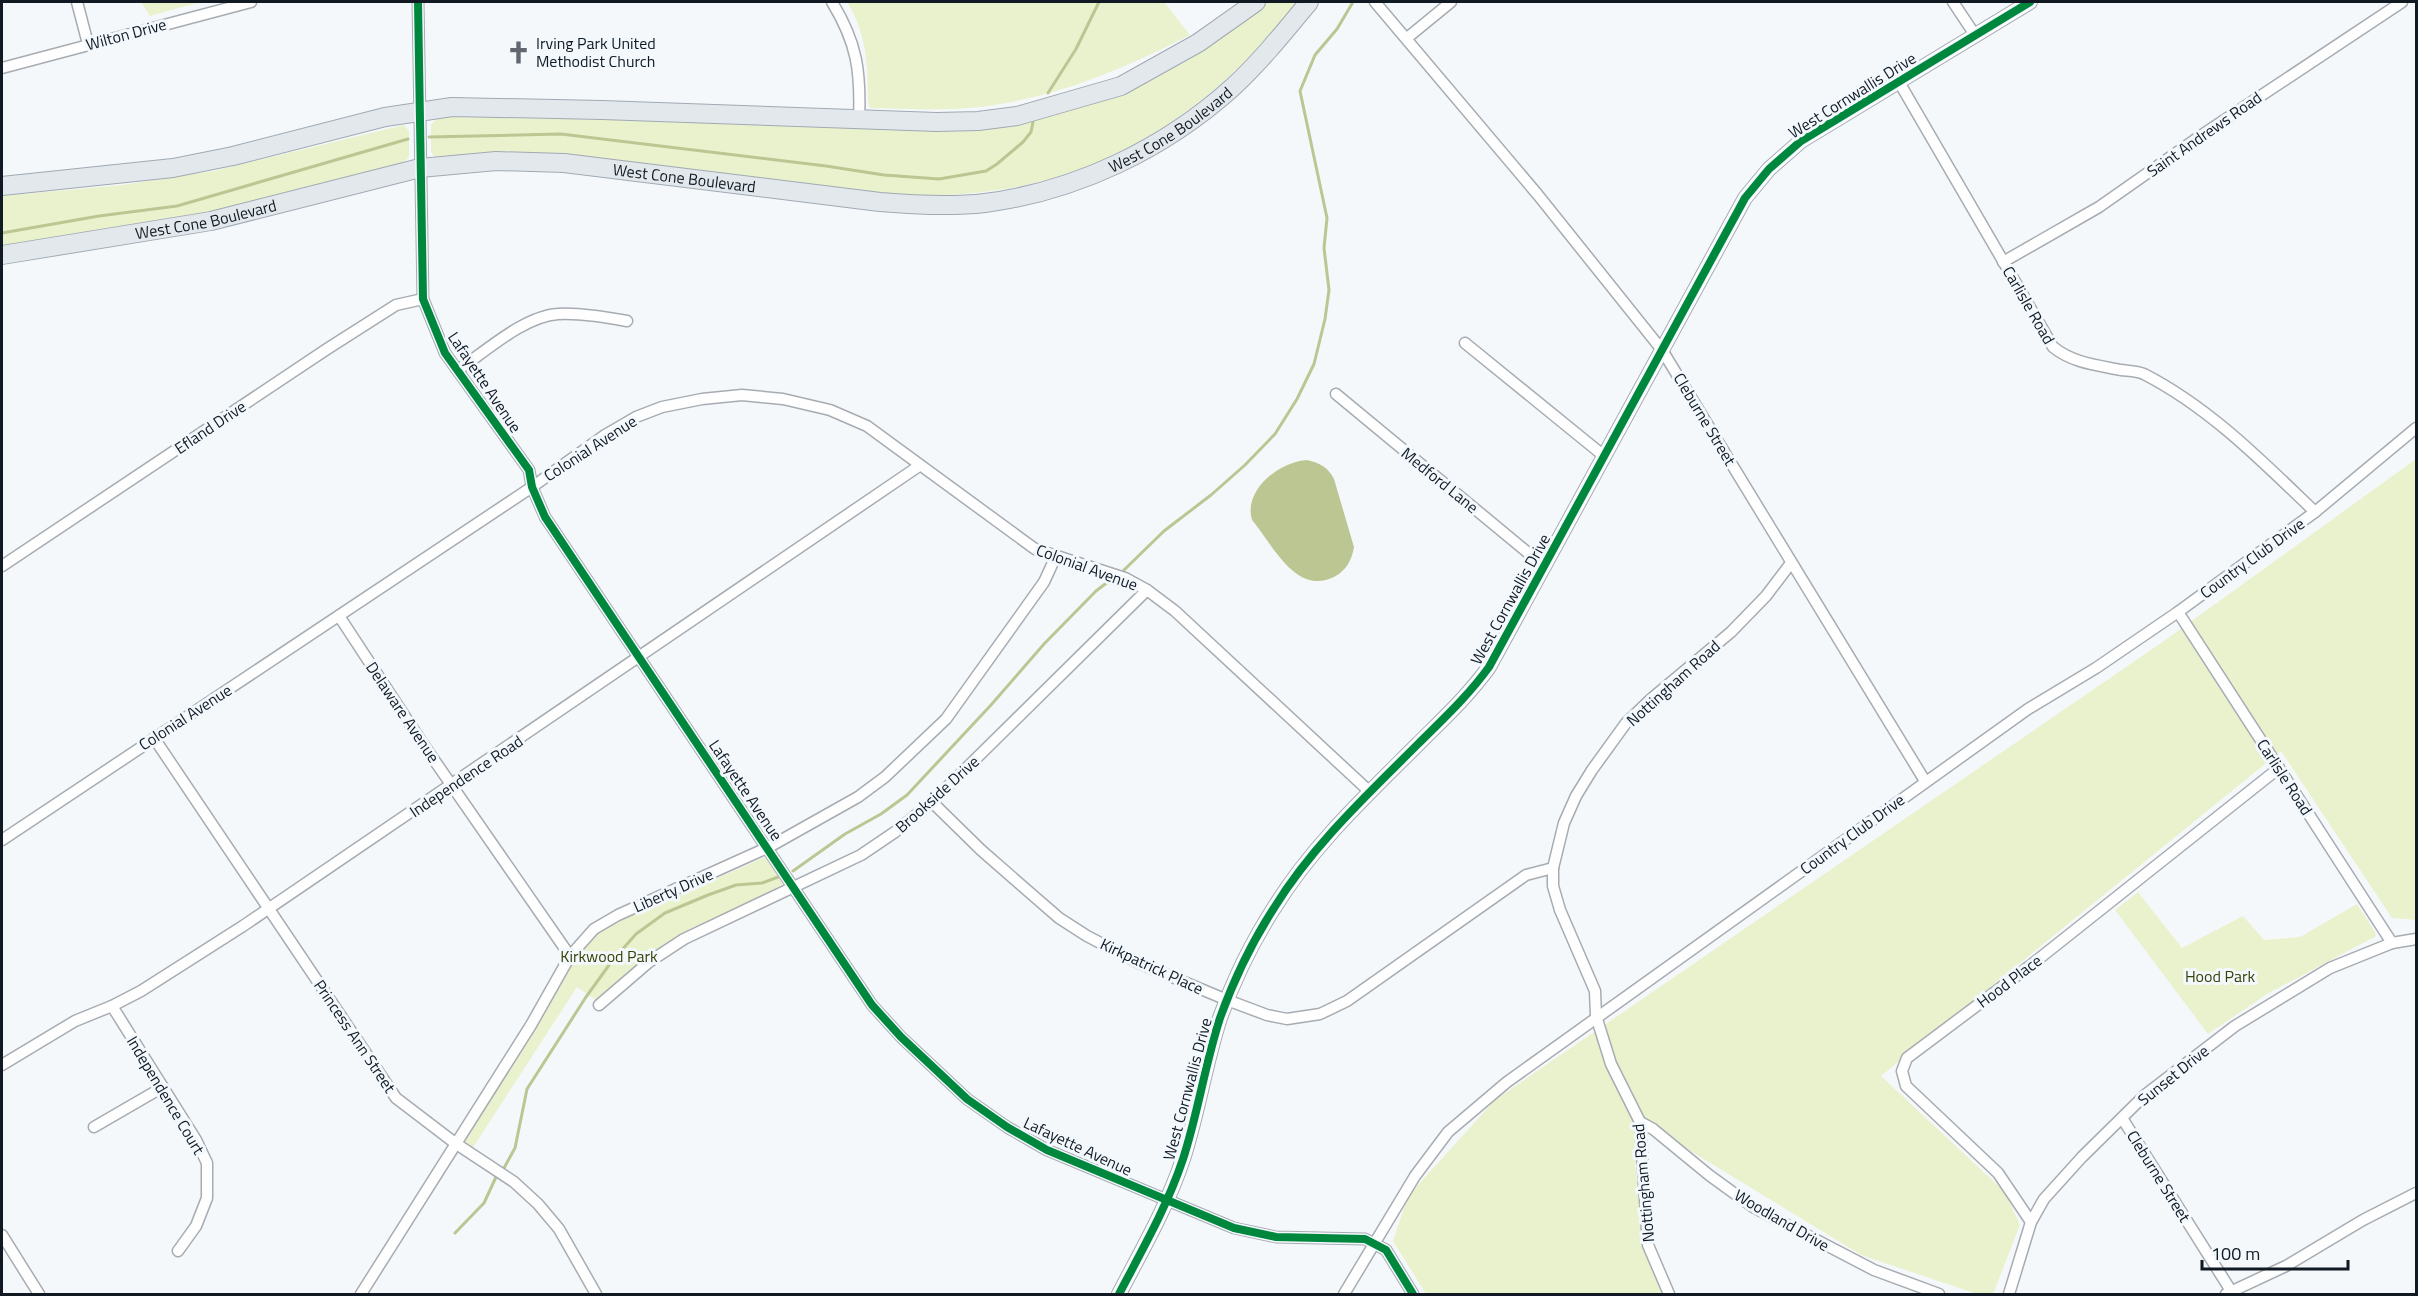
<svg xmlns="http://www.w3.org/2000/svg" width="2418" height="1296" font-family="'Titillium Web',sans-serif">
<style>
.green{fill:#e9f2cd}
.water{fill:#bcc693}
.lines{fill:none;stroke-linecap:round;stroke-linejoin:round}
.stream{stroke:#bcc693;stroke-width:3}
.minor-casing{stroke:#a6acb2;stroke-width:13}
.tertiary-casing{stroke:#a6acb2;stroke-width:16}
.primary-casing{stroke:#a0a9b3;stroke-width:20}
.minor{stroke:#fefefe;stroke-width:10}
.tertiary{stroke:#fefefe;stroke-width:14}
.primary{stroke:#e3e8ed;stroke-width:18}
.cycleway-casing{stroke:#f3f8fd;stroke-width:11}
.cycleway{stroke:#00873e;stroke-width:8}
.labels{text-anchor:middle;dominant-baseline:central;stroke-width:6;stroke-linejoin:round;paint-order:stroke}
.street-label{font-size:16px;fill:#111a23;stroke:#f3f8fd}
.poi-label{font-size:16px;fill:#111a23;stroke:#f3f8fd;text-anchor:start}
.park-label{font-size:16px;fill:#394206;stroke:#f3f8fd}
</style>
<rect width="100%" height="100%" fill="#f5f8fb"/>
<g class="green">
<path d="M141,2H196L197,3L150,16Z"/>
<path d="M847,2H1164L1190,35C1129,66 1068,93 1000,104C957,112 913,109 870,108L868,103C868,66 867,34 847,2Z"/>
<path d="M1268,2H1297C1274,29 1251,58 1223,82C1125,167 1023,201 893,195L564,155L505,151L435,157L431,152V125L437,119L448,117L677,121L923,130L992,126L1201,51L1246,20Z"/>
<path d="M404,125L409,131V157L402,164L228,209L173,221L2,246V196L122,185L214,171Z"/>
<path d="M2416,459V920L2392,918L2281,751L1881,1076L2005,1192L2020,1225L1993,1294H1977L1861,1255L1648,1125L1635,1165L1645,1253L1663,1294H1426L1393,1241L1408,1196L1495,1100L2164,641Z"/>
<path d="M765,857L784,884L667,942L596,1000L577,987L472,1149L461,1142L577,953L587,941L604,928Z"/>
<path d="M2138,892L2182,948L2243,916L2264,940L2300,937L2357,904L2375,932L2376,936L2267,994L2208,1034L2115,910Z"/>
</g>
<path class="water" d="M1307,460C1320,463 1328,467 1334,479L1354,547C1352,560 1346,571 1334,577C1295,596 1272,543 1252,520C1243,490 1279,462 1307,460Z"/>
<g class="lines">
<g class="stream">
<path d="M1048,93L1076,49L1099,2"/>
<path d="M429,137L561,134L826,166L884,175L939,179L986,171L997,164L1023,142L1031,132L1033,122"/>
<path d="M2,233L99,216L177,206L408,139"/>
<path d="M1124,570L1164,531L1211,495L1245,465L1275,434L1297,399L1314,364L1325,319L1329,290L1324,248L1327,218L1300,91L1315,55L1337,29L1353,2"/>
<path d="M793,871L845,834L881,814L907,795L991,705L1044,644L1096,591L1109,581"/>
<path d="M504,1168L515,1148L527,1089L586,997L612,961L636,934L665,913L708,895L736,885L762,883L778,877"/>
<path d="M455,1233L484,1203L496,1177"/>
</g>
<defs>
<g id="minor">
<path d="M77,2L88,44"/>
<path d="M418,2L423,299L445,353L529,470L532,487L545,517L872,1005L901,1037L967,1099L1007,1127L1047,1150L1234,1228L1276,1237L1365,1239L1386,1250L1413,1294"/>
<path d="M832,2C857,43 861,71 859,120"/>
<path d="M1375,2L1538,195L1662,350L1925,781"/>
<path d="M1953,2L1975,35"/>
<path d="M1407,38L1451,2"/>
<path d="M2,68L251,2"/>
<path d="M1899,82L2053,347C2073,363 2096,365 2121,370C2129,371 2137,371 2144,374C2210,408 2262,461 2315,512"/>
<path d="M2003,262L2099,207L2196,139L2402,2"/>
<path d="M1465,343L1604,456"/>
<path d="M458,370C485,352 524,316 558,314C581,313 604,317 627,321"/>
<path d="M1336,394L1544,566"/>
<path d="M2,566L327,349L396,305L423,299"/>
<path d="M2178,612L2392,943"/>
<path d="M339,616L423,744L570,956"/>
<path d="M154,738L396,1098L455,1143L514,1182L538,1204L559,1229L596,1294"/>
<path d="M932,802L981,850L1059,918L1087,936L1139,963L1227,1000L1267,1015L1287,1019L1320,1014L1347,1001L1526,875L1553,868"/>
<path d="M2,840L532,487L605,435L636,417L662,407L702,399L742,395L783,399L830,410L867,426L1035,549L1125,578L1147,590L1175,611L1370,792"/>
<path d="M599,1005L649,962L684,939L861,855L895,832L932,802L1147,590"/>
<path d="M112,1006L196,1140L207,1163V1198L196,1226L178,1251"/>
<path d="M2,1065L75,1021L112,1006L141,991L243,926L919,466"/>
<path d="M2122,1118L2233,1294"/>
<path d="M1640,1122L1653,1129L1709,1175L1753,1207L1874,1270L1939,1294"/>
<path d="M94,1127L163,1087"/>
<path d="M2031,1222L1998,1173L1906,1086L1902,1071L1907,1058L2031,965L2279,768"/>
<path d="M2,1235L39,1294"/>
<path d="M361,1294L531,1025L570,956L594,929L618,915L769,847L858,797L885,777L946,719L1044,582L1056,556"/>
<path d="M1344,1294L1415,1176L1448,1132L1507,1082L2028,709L2096,668L2178,612L2315,512L2416,428"/>
<path d="M1669,1294L1648,1245L1640,1122L1611,1064L1596,1016L1595,991L1560,910L1553,886V868L1564,823L1576,796L1592,770L1626,723L1651,699L1731,632L1766,596L1791,563"/>
<path d="M2009,1294L2031,1222L2044,1199L2082,1157L2145,1095L2235,1026L2330,968L2392,943L2416,939"/>
<path d="M2226,1294L2286,1266L2363,1220L2416,1193"/>
</g>
<path id="tertiary" d="M1119,1294C1142,1250 1167,1207 1183,1159C1198,1113 1205,1064 1220,1018C1234,979 1252,942 1274,908C1312,846 1367,795 1418,744C1443,719 1468,696 1489,667L1745,198L1769,169L1801,141L2030,2"/>
<g id="primary">
<path d="M2,186L173,168L233,156L385,117L452,107L602,110L937,122L978,121L1017,116L1121,86L1198,43L1256,2"/>
<path id="s1" d="M2,255L211,221L420,168L496,161L564,163L880,202C915,205 950,207 985,203C1077,191 1164,149 1233,87C1261,61 1285,31 1309,2"/>
</g>
</defs>
<use href="#minor" class="minor-casing"/>
<use href="#tertiary" class="tertiary-casing"/>
<use href="#primary" class="primary-casing"/>
<use href="#minor" class="minor"/>
<use href="#tertiary" class="tertiary"/>
<use href="#primary" class="primary"/>
<defs>
<g id="cycleway">
<path d="M418,2L423,299L445,353L529,470L532,487L545,517L872,1005L901,1037L967,1099L1007,1127L1047,1150L1234,1228L1276,1237L1365,1239L1386,1250L1413,1294"/>
<path d="M1119,1294C1142,1250 1167,1207 1183,1159C1198,1113 1205,1064 1220,1018C1234,979 1252,942 1274,908C1312,846 1367,795 1418,744C1443,719 1468,696 1489,667L1745,198L1769,169L1801,141L2030,2"/>
</g>
</defs>
<use href="#cycleway" class="cycleway-casing"/>
<use href="#cycleway" class="cycleway"/>
</g>
<defs>
<symbol id="church-bare" viewBox="-9 -9 18 18"><path d="M-1.2-6h2.4v3.5h3.3v2.4h-3.3V6h-2.4V-.1h-3.3v-2.4h3.3Z" fill="#61686f" stroke="#f3f8fd" stroke-width="2.5" paint-order="stroke"/></symbol>
</defs>
<g fill-rule="evenodd">
<use href="#church-bare" x="502" y="36" width="33" height="33"/>
</g>
<g class="labels">
<g class="street-label">
<text transform="translate(126 34) rotate(-15)">Wilton Drive</text>
<text transform="translate(1852 95) rotate(-32)">West Cornwallis Drive</text>
<text stroke="none"><textPath href="#s1" startOffset="1197">West Cone Boulevard</textPath></text>
<text transform="translate(2204 134) rotate(-35)">Saint Andrews Road</text>
<text stroke="none"><textPath href="#s1" startOffset="693">West Cone Boulevard</textPath></text>
<text stroke="none"><textPath href="#s1" startOffset="207">West Cone Boulevard</textPath></text>
<text transform="translate(2029 305) rotate(60)">Carlisle Road</text>
<text transform="translate(485 382) rotate(56)">Lafayette Avenue</text>
<text transform="translate(1705 419) rotate(59)">Cleburne Street</text>
<text transform="translate(210 427) rotate(-34)">Efland Drive</text>
<text transform="translate(590 448) rotate(-33)">Colonial Avenue</text>
<text transform="translate(1440 480) rotate(39)">Medford Lane</text>
<text transform="translate(2252 558) rotate(-36)">Country Club Drive</text>
<text transform="translate(1087 567) rotate(20)">Colonial Avenue</text>
<text transform="translate(1510 599) rotate(-61)">West Cornwallis Drive</text>
<text transform="translate(1673 683) rotate(-42)">Nottingham Road</text>
<text transform="translate(403 712) rotate(56)">Delaware Avenue</text>
<text transform="translate(185 717) rotate(-33)">Colonial Avenue</text>
<text transform="translate(466 776) rotate(-34)">Independence Road</text>
<text transform="translate(2285 777) rotate(57)">Carlisle Road</text>
<text transform="translate(746 790) rotate(56)">Lafayette Avenue</text>
<text transform="translate(937 794) rotate(-42)">Brookside Drive</text>
<text transform="translate(1852 834) rotate(-36)">Country Club Drive</text>
<text transform="translate(673 890) rotate(-24)">Liberty Drive</text>
<text transform="translate(1152 966) rotate(25)">Kirkpatrick Place</text>
<text transform="translate(2009 981) rotate(-37)">Hood Place</text>
<text transform="translate(355 1036) rotate(56)">Princess Ann Street</text>
<text transform="translate(2173 1075) rotate(-39)">Sunset Drive</text>
<text transform="translate(1187 1089) rotate(-75)">West Cornwallis Drive</text>
<text transform="translate(166 1095) rotate(59)">Independence Court</text>
<text transform="translate(1078 1146) rotate(25)">Lafayette Avenue</text>
<text transform="translate(2159 1176) rotate(58)">Cleburne Street</text>
<text transform="translate(1643 1183) rotate(-95)">Nottingham Road</text>
<text transform="translate(1782 1220) rotate(30)">Woodland Drive</text>
</g>
<g class="poi-label">
<text x="536" y="43">Irving Park United<tspan x="536" dy="18">Methodist Church</tspan></text>
</g>
<g class="park-label">
<text x="609" y="956">Kirkwood Park</text>
<text x="2220" y="976">Hood Park</text>
</g>
</g>
<rect width="2418" height="1296" fill="none" stroke="#111a23" stroke-width="6"/>
<path d="M2202 1260v9h146v-9" fill="none" stroke="#111a23" stroke-width="3"/>
<text x="2211" y="1260" font-size="18" fill="#111a23" stroke="#f3f8fd" stroke-width="4.5" paint-order="stroke">100 m</text>
</svg>
